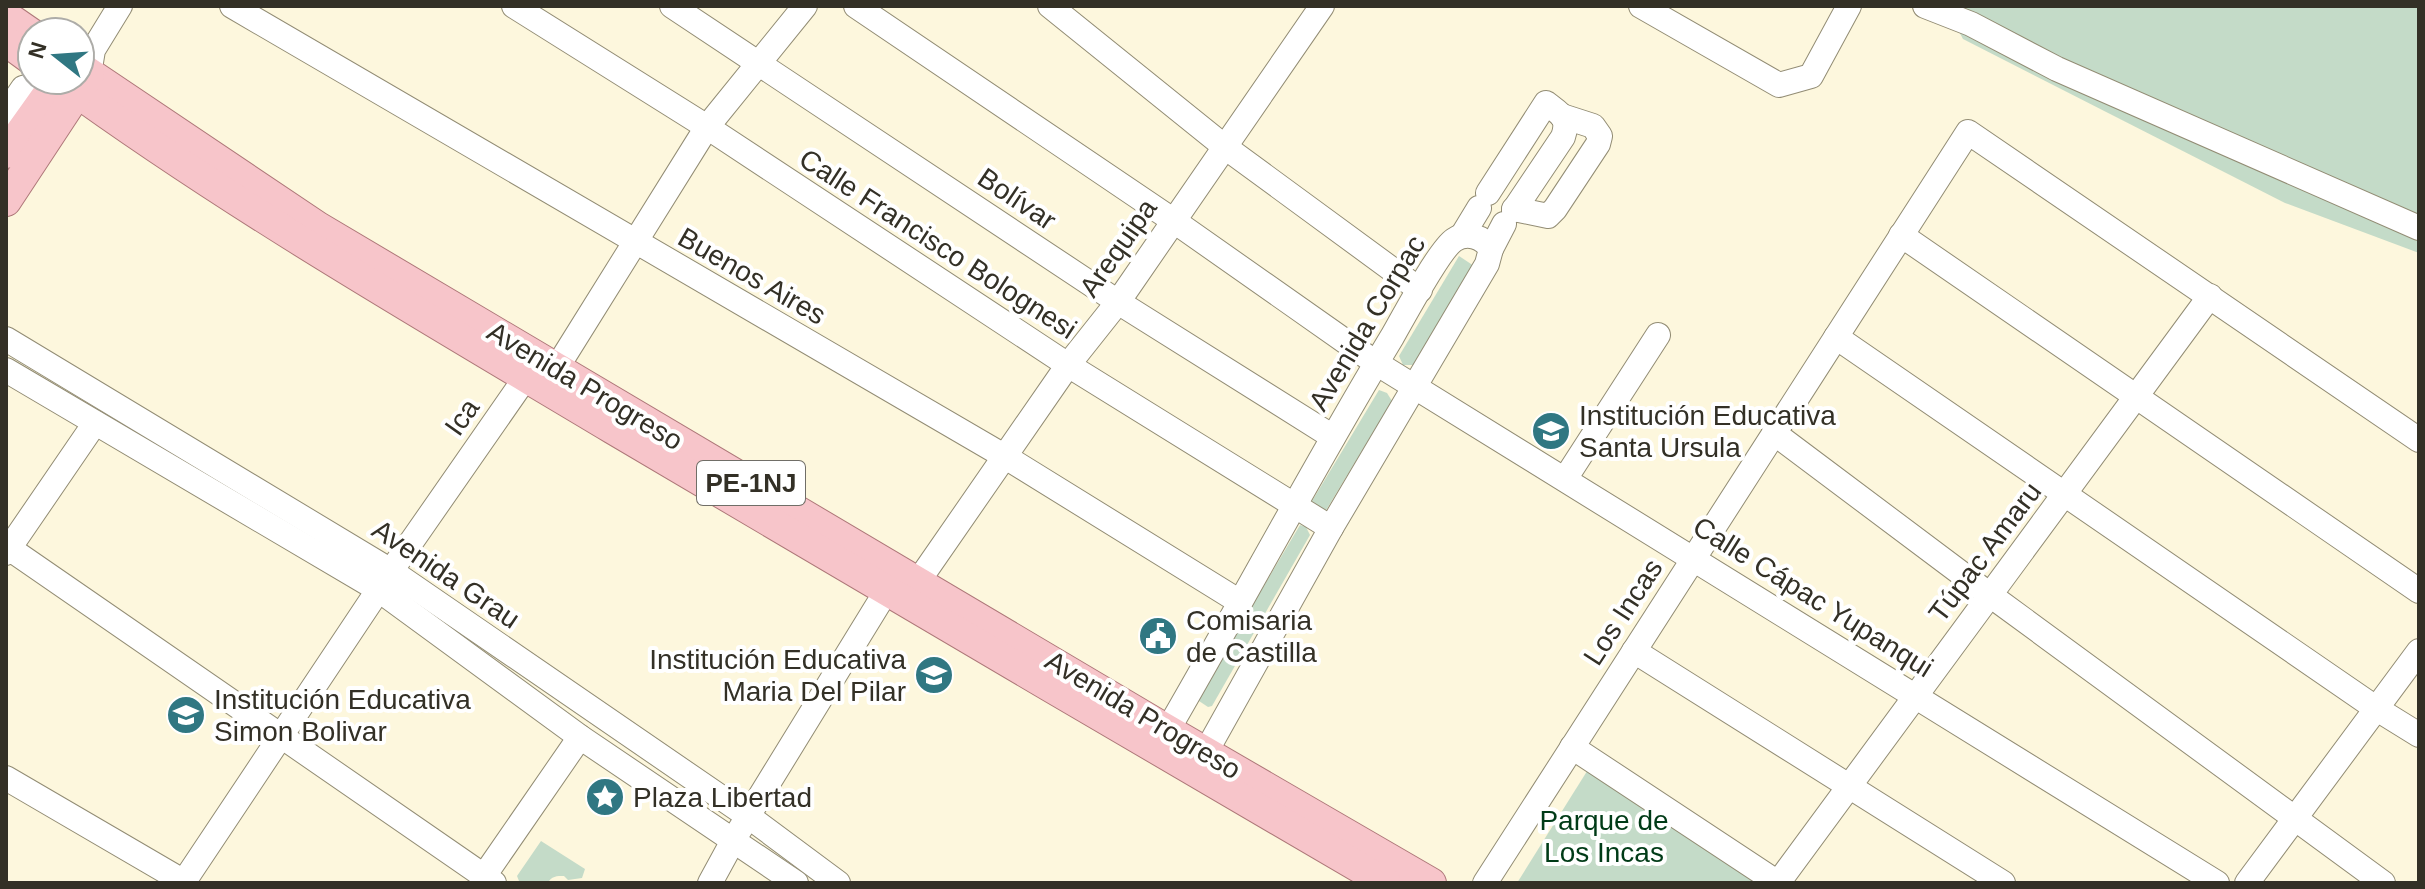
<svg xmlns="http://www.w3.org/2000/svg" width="2425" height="889" font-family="Helvetica,sans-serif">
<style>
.green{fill:#c4dbc8}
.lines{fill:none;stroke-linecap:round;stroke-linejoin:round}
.minor-casing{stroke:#928c74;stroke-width:26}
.major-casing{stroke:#ae7879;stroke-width:32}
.minor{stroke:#fff;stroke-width:24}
.major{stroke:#f7c5ca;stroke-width:30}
.labels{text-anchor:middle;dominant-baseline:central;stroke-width:8;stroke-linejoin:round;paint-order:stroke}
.shield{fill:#fff;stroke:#706e67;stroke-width:2}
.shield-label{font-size:26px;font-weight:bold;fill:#333026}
.street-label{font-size:28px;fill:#333026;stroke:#fff}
.poi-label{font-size:28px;fill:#333026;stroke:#fff;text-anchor:start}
.park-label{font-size:28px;fill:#003b17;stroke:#fff}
</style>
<rect width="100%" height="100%" fill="#fdf7dd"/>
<g class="green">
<path d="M1945,6H2419V253L2285,203L1963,39Z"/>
<path d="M1459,256L1474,266L1414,365H1403L1399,356Z"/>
<path d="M1379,390L1387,393L1392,401L1325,512L1312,501Z"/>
<path d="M1300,525L1306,527L1310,535L1212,706L1208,707L1199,701L1198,697Z"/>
<path d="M1589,768L1756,883H1517Z"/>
<path d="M541,841L585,869L582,878L568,880L564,876C557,876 551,876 548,883L519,881L517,876Z"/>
</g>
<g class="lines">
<defs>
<g id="minor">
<path d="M232,6L1004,456L1240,602"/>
<path d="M514,6L707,127L1068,365L1331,528"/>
<path d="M672,6L1118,302L1333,437"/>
<path d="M856,6L1174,221L1376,363L2217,883"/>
<path d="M1050,6L1225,147L1420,290"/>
<path d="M1641,6L1779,85L1811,76L1849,6"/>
<path d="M1925,6L1971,24L2057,69L2419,228"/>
<path d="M89,74L93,50L120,6"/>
<path d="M6,113L23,88L56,80"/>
<path d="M1488,193L1546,103C1560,114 1570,117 1563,137L1514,210"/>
<path d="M1514,209L1548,216L1555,209L1598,144L1600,136L1593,126L1562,116"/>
<path d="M1901,235L2419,591"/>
<path d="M1462,236L1479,208"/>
<path d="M1491,249L1504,224"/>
<path d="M1836,337L2377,709L2419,735"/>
<path d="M6,339L391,571L748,816L838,883"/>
<path d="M6,370L379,590L580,737L796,883"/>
<path d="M1774,433L1990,595L2383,883"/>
<path d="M1565,479L1658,335"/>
<path d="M6,546L494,883"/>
<path d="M6,553L95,423"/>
<path d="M908,596L1068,365L1118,302L1322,6"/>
<path d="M1634,651L2003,883"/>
<path d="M1159,745C1238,610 1311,471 1392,337C1403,318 1439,250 1454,240C1467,231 1483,237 1491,249L1487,264L1331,528L1198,766"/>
<path d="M1572,747L1778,883"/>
<path d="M6,778L186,883"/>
<path d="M484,876L580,737"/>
<path d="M183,883L391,571L526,377L556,369L707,127L805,6"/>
<path d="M710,883L734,839L895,577"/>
<path d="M1485,883L1968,132L2419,440"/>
<path d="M1778,883L2210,296"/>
<path d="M2247,883L2419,651"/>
</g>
<g id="major">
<path d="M6,16L32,34"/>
<path d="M6,41L32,60"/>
<path d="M80,67L318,227L1162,727L1431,883"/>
<path d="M60,80C236,208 426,317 613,429C870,582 1128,732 1386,883"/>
<path d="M6,153L58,80"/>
<path d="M6,201L89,75"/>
</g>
</defs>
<use href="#minor" class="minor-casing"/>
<use href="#major" class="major-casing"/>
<use href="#minor" class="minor"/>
<use href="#major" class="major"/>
</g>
<defs>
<symbol id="school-disc" viewBox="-11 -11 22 22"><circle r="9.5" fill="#307782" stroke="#fff"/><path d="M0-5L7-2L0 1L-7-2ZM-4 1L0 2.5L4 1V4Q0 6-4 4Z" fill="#fff"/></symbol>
<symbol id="civic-disc" viewBox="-11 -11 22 22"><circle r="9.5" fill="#307782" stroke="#fff"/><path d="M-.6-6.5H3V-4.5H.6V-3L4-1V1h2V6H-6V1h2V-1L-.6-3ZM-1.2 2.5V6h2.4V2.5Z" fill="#fff"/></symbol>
<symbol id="sight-disc" viewBox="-11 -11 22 22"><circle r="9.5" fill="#307782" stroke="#fff"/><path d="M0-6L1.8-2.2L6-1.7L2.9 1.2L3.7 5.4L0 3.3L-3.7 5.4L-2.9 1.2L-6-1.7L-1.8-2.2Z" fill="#fff"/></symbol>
</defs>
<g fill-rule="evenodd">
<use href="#school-disc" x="1529" y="409" width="44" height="44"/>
<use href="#civic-disc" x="1136" y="614" width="44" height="44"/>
<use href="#school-disc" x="912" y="653" width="44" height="44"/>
<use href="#school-disc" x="164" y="693" width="44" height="44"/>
<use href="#sight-disc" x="583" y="775" width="44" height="44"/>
</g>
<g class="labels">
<rect class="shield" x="697" y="461" width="108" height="44" rx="6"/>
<g class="shield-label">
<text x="751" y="483">PE-1NJ</text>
</g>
<g class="street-label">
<text transform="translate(1017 199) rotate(34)">Bolívar</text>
<text transform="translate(938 244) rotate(33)">Calle Francisco Bolognesi</text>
<text transform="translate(1118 248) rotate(-55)">Arequipa</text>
<text transform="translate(752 276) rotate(30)">Buenos Aires</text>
<text transform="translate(1367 323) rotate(-59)">Avenida Corpac</text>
<text transform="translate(585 386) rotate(31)">Avenida Progreso</text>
<text transform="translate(462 417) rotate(-55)">Ica</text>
<text transform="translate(1985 552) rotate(-53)">Túpac Amaru</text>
<text transform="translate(446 574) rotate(34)">Avenida Grau</text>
<text transform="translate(1813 597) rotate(32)">Calle Cápac Yupanqui</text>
<text transform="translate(1623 612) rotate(-57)">Los Incas</text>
<text transform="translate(1143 715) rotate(31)">Avenida Progreso</text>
</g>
<g class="poi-label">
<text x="1579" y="415">Institución Educativa<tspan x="1579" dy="32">Santa Ursula</tspan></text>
<text x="1186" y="620">Comisaria<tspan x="1186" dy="32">de Castilla</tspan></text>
<text x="906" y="659" text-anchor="end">Institución Educativa<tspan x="906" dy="32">Maria Del Pilar</tspan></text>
<text x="214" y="699">Institución Educativa<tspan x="214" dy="32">Simon Bolivar</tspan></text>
<text x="633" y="797">Plaza Libertad</text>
</g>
<g class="park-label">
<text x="1604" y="820">Parque de<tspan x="1604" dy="32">Los Incas</tspan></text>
</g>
</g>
<rect width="2425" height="889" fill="none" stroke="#333026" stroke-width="16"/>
<g transform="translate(56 56) rotate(287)"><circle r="38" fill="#ffffff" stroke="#adaca8" stroke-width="2"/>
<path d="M0-6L14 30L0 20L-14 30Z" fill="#307782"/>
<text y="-12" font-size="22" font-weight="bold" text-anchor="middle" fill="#333026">N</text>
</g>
</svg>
